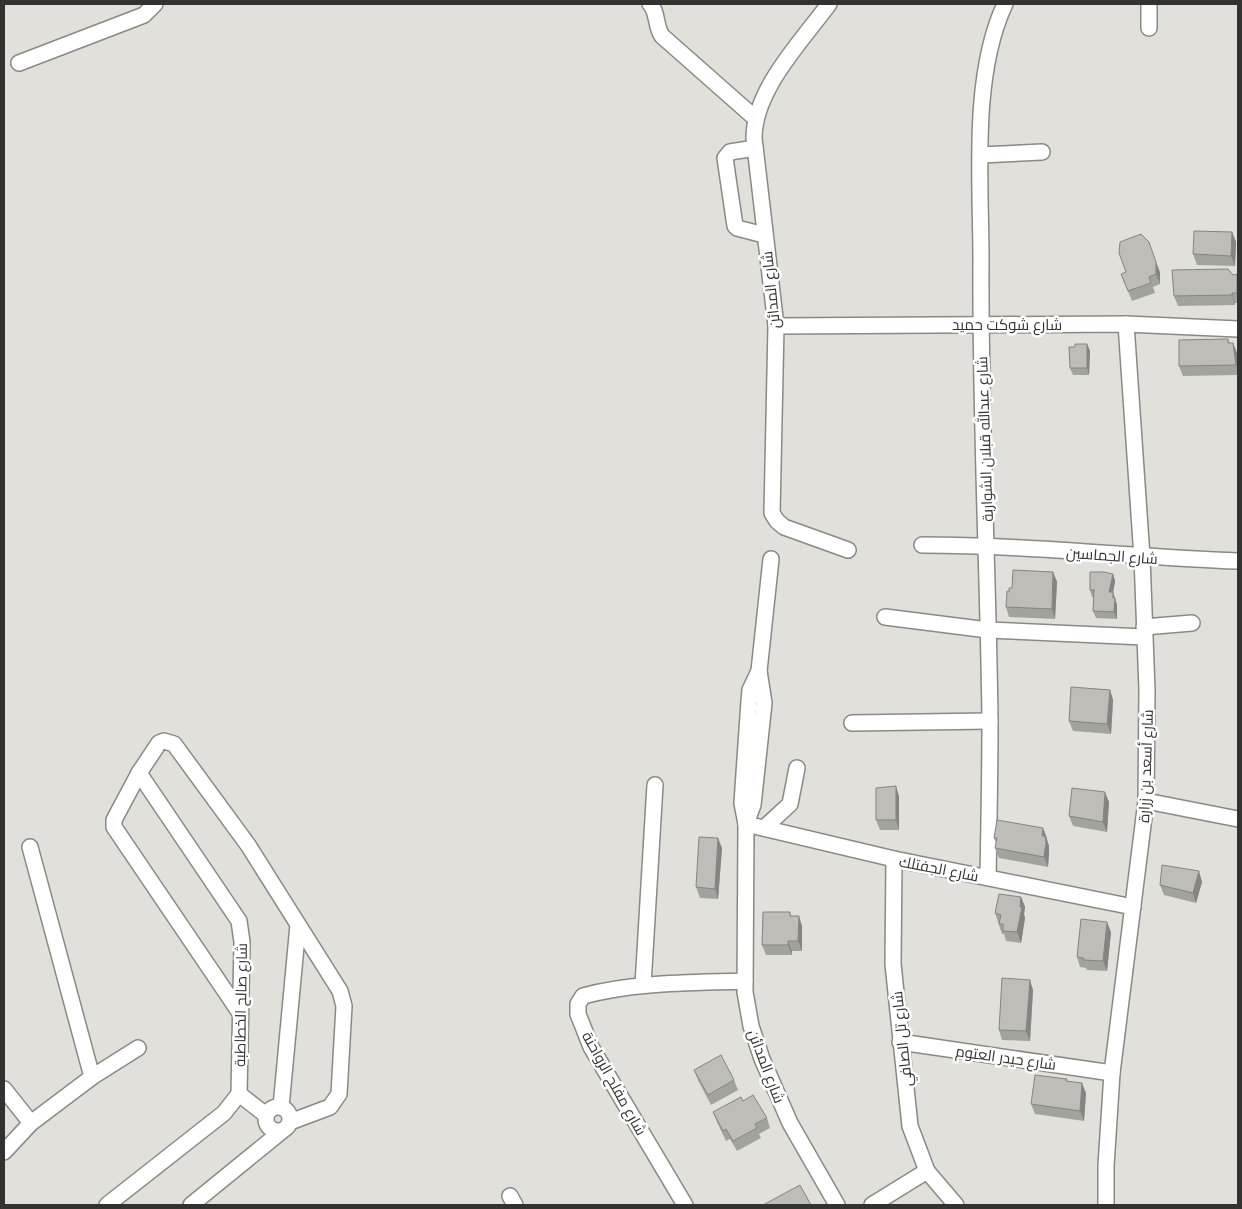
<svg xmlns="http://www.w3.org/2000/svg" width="1242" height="1209" font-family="'Golos Text',Cairo,sans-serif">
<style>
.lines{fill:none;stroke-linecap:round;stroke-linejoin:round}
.minor-casing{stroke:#8a8984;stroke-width:18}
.minor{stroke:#fff;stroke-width:15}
.wall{fill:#a3a39e}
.shaded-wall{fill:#858481}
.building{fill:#bebdb8;stroke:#858481}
.labels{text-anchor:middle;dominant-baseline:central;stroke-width:5;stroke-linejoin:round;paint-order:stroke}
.street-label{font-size:15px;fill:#333231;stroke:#fff}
</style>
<rect width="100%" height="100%" fill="#e1e0db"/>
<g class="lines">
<defs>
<g id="minor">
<path d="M650,4C658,12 655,26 662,36L755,118"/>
<path d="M829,4C801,42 754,90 754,138L776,326L772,513L777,521L784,527L848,550"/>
<path d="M1149,4V28"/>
<path d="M19,63L144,15L155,4"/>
<path d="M755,148L730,152L725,158L735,226L737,228L764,235"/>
<path d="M981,155L1042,152"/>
<path d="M776,326L1126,324L1238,329"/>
<path d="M922,545C1028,545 1133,557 1238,561"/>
<path d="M771,559L759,671L750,690L749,701L742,803L746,824L745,992L751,1026L762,1059L790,1123L837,1205"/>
<path d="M885,617L988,630L1144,637"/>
<path d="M1144,627L1192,623"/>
<path d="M852,723L990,721"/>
<path d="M1146,801L1238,819"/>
<path d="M746,824L894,859L1133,907"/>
<path d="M746,824L753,805L764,703L759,671"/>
<path d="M764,828L790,804L797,768"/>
<path d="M30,847L92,1077"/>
<path d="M894,859L893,964L910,1126L927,1171L956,1205"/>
<path d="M988,877C989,824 990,771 990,719C988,566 980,413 981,260C981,181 971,76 1005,4"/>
<path d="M643,985L655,785"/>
<path d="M240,1013L114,827V820L139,773L159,743L164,741L174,744L248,845L340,991L344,1006L339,1094L330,1107L290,1122"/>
<path d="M900,1042L1112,1073"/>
<path d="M4,1089L31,1123"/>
<path d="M239,1094L266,1115"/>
<path d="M281,1107L298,925"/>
<circle cx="278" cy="1119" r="12"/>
<path d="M4,1152L31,1123L92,1077L138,1048"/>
<path d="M510,1196L515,1205"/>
<path d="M107,1205L224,1113L239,1094L242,942L239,921L139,773"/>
<path d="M191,1205L282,1131"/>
<path d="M685,1205L591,1047L578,1014V1004L583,996C635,982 691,983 745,981"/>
<path d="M872,1205L927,1171"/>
<path d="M1106,1205V1166L1112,1073L1146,801L1147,690L1142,557L1126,324"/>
</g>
</defs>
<use href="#minor" class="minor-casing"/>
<use href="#minor" class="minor"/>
</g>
<g class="wall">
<path d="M1232,232L1236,242L1235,266L1197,265L1193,254Z"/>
<path d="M1160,272V284L1153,287L1155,293L1132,301L1121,274Z"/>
<path d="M1233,275L1238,278V303H1235V305L1178,306L1174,296Z"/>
<path d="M1228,339L1230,343H1233L1237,353L1238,375L1183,376L1179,366Z"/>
<path d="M1087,344L1090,351L1089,375H1073L1070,368L1075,347Z"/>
<path d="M1053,572L1057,582L1055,619L1009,617L1006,607L1009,592L1012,588Z"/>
<path d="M1113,574L1115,581L1113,592L1117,605V619L1096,618L1093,611L1094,597H1092L1090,590Z"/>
<path d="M1110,690L1113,700L1111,734L1073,731L1069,721Z"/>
<path d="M899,796V830H880L876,820Z"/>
<path d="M1109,802L1107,832L1073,826L1069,816Z"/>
<path d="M994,838H1047V840L1049,846V853L1048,867L999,858L995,848L996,843Z"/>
<path d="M722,848L718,899L700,898L696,887Z"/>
<path d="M1202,882L1196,903L1164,895L1160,885Z"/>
<path d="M1021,897L1025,907L1024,914L1025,918L1021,943L1006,941L1004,934H1002L995,913Z"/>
<path d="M790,912L791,916L802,926V951H792V955H766L762,945Z"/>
<path d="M1111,932L1107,971L1087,970L1086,968L1080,967L1077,957Z"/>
<path d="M1033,990L1030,1041L1002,1040L999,1030Z"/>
<path d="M694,1070L734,1080L738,1090L711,1105L698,1080Z"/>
<path d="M1067,1081L1086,1093L1084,1121L1035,1114L1031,1104Z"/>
<path d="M743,1101L767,1118L770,1128L759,1134L761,1138L737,1151L730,1139L726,1141L717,1122L713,1112Z"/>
</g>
<g class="shaded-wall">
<path d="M1232,232L1236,242L1235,266L1231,256Z"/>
<path d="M1156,262L1160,272V284L1156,274Z"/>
<path d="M1237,274L1238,278V296L1237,293Z"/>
<path d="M1232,293L1235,303V305L1232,295Z"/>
<path d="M1233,343L1237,353L1238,372L1236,365Z"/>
<path d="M1087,344L1090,351L1089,375L1087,368Z"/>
<path d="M1053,572L1057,582L1055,619L1052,609Z"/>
<path d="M1113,574L1115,581L1112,599L1109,592Z"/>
<path d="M1113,592L1117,605V619L1114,612Z"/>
<path d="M1110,690L1113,700L1111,734L1107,724Z"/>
<path d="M896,786L899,796V830L896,820Z"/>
<path d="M1105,792L1109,802L1107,832L1103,822Z"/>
<path d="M1043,828L1047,838V840L1049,846V853L1048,867L1044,857L1042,836Z"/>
<path d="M718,838L722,848L718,899L715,889Z"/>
<path d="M1199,871L1202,882L1196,903L1193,893Z"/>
<path d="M1021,897L1025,907L1024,914L1025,918L1021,943L1017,932Z"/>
<path d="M799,916L802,926V951L798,941Z"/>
<path d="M1107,922L1111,932L1107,971L1103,961Z"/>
<path d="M788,941L792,951V955L788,945Z"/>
<path d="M1030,980L1033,990L1030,1041L1026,1031Z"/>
<path d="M1082,1083L1086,1093L1084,1121L1080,1111Z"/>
</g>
<g class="building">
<path d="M1194,231L1232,232L1231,256L1193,254Z"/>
<path d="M1141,234L1149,242L1156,262V274L1149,277L1151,283L1128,291L1121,274L1126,272L1119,253L1120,242Z"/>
<path d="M1228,269L1233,275L1237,274V293H1232V295L1174,296L1172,270Z"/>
<path d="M1228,339V343H1233L1236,365L1179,366V340Z"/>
<path d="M1075,344H1087V368H1070L1069,347H1075Z"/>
<path d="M1013,570L1053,572L1052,609L1006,607L1007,591L1009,592V588H1012Z"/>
<path d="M1090,572H1104L1113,574L1109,592H1113V598H1115L1114,612L1093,611L1094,590H1090Z"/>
<path d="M1071,687L1110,690L1107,724L1069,721Z"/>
<path d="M896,786V820H876V788Z"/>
<path d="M1072,788L1105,792L1103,822L1069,816Z"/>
<path d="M997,820L1043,828L1042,836H1045L1046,843L1044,857L995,848L997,838H994Z"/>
<path d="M699,837L718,838L715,889L696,887Z"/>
<path d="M1162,865L1199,871L1193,893L1160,885Z"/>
<path d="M999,894L1021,897L1020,907H1022L1017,932L1003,931V924H999L1001,915L995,913Z"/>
<path d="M763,912H790V916H799L798,941H788V945H762Z"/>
<path d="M1081,919L1107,922L1103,961L1083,960L1084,958L1077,957Z"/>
<path d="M1002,978L1030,980L1026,1031L999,1030Z"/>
<path d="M721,1055L734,1080L708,1095L694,1070Z"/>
<path d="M1035,1075L1067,1079L1066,1081L1082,1083L1080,1111L1031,1104Z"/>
<path d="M753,1095L767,1118L755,1124L757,1128L733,1141L726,1129L723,1131L713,1112L741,1097L743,1101Z"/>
<path d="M800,1185L811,1205H763Z"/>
</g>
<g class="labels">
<g class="street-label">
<text transform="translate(770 290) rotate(-96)">شارع المدائن</text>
<text x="1007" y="324">شارع شوكت حميد</text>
<text transform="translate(984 439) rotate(-92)">شارع عبدالله قبلان الشواربة</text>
<text transform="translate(1112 555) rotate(4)">شارع الجماسين</text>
<text transform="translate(1145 766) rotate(-88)">شارع أسعد بن زرارة</text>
<text transform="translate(939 868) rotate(11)">شارع الجفتلك</text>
<text transform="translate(240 1005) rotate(-89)">شارع صالح الخطاطبة</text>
<text transform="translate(901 1039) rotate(-96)">شارع تل الصافي</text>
<text transform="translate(1006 1057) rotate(8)">شارع حيدر العتوم</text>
<text transform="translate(767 1066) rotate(69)">شارع المدائن</text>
<text transform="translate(615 1083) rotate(61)">شارع مفلح الرواحنة</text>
</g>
</g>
<rect width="1242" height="1209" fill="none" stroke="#333231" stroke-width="10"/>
</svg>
